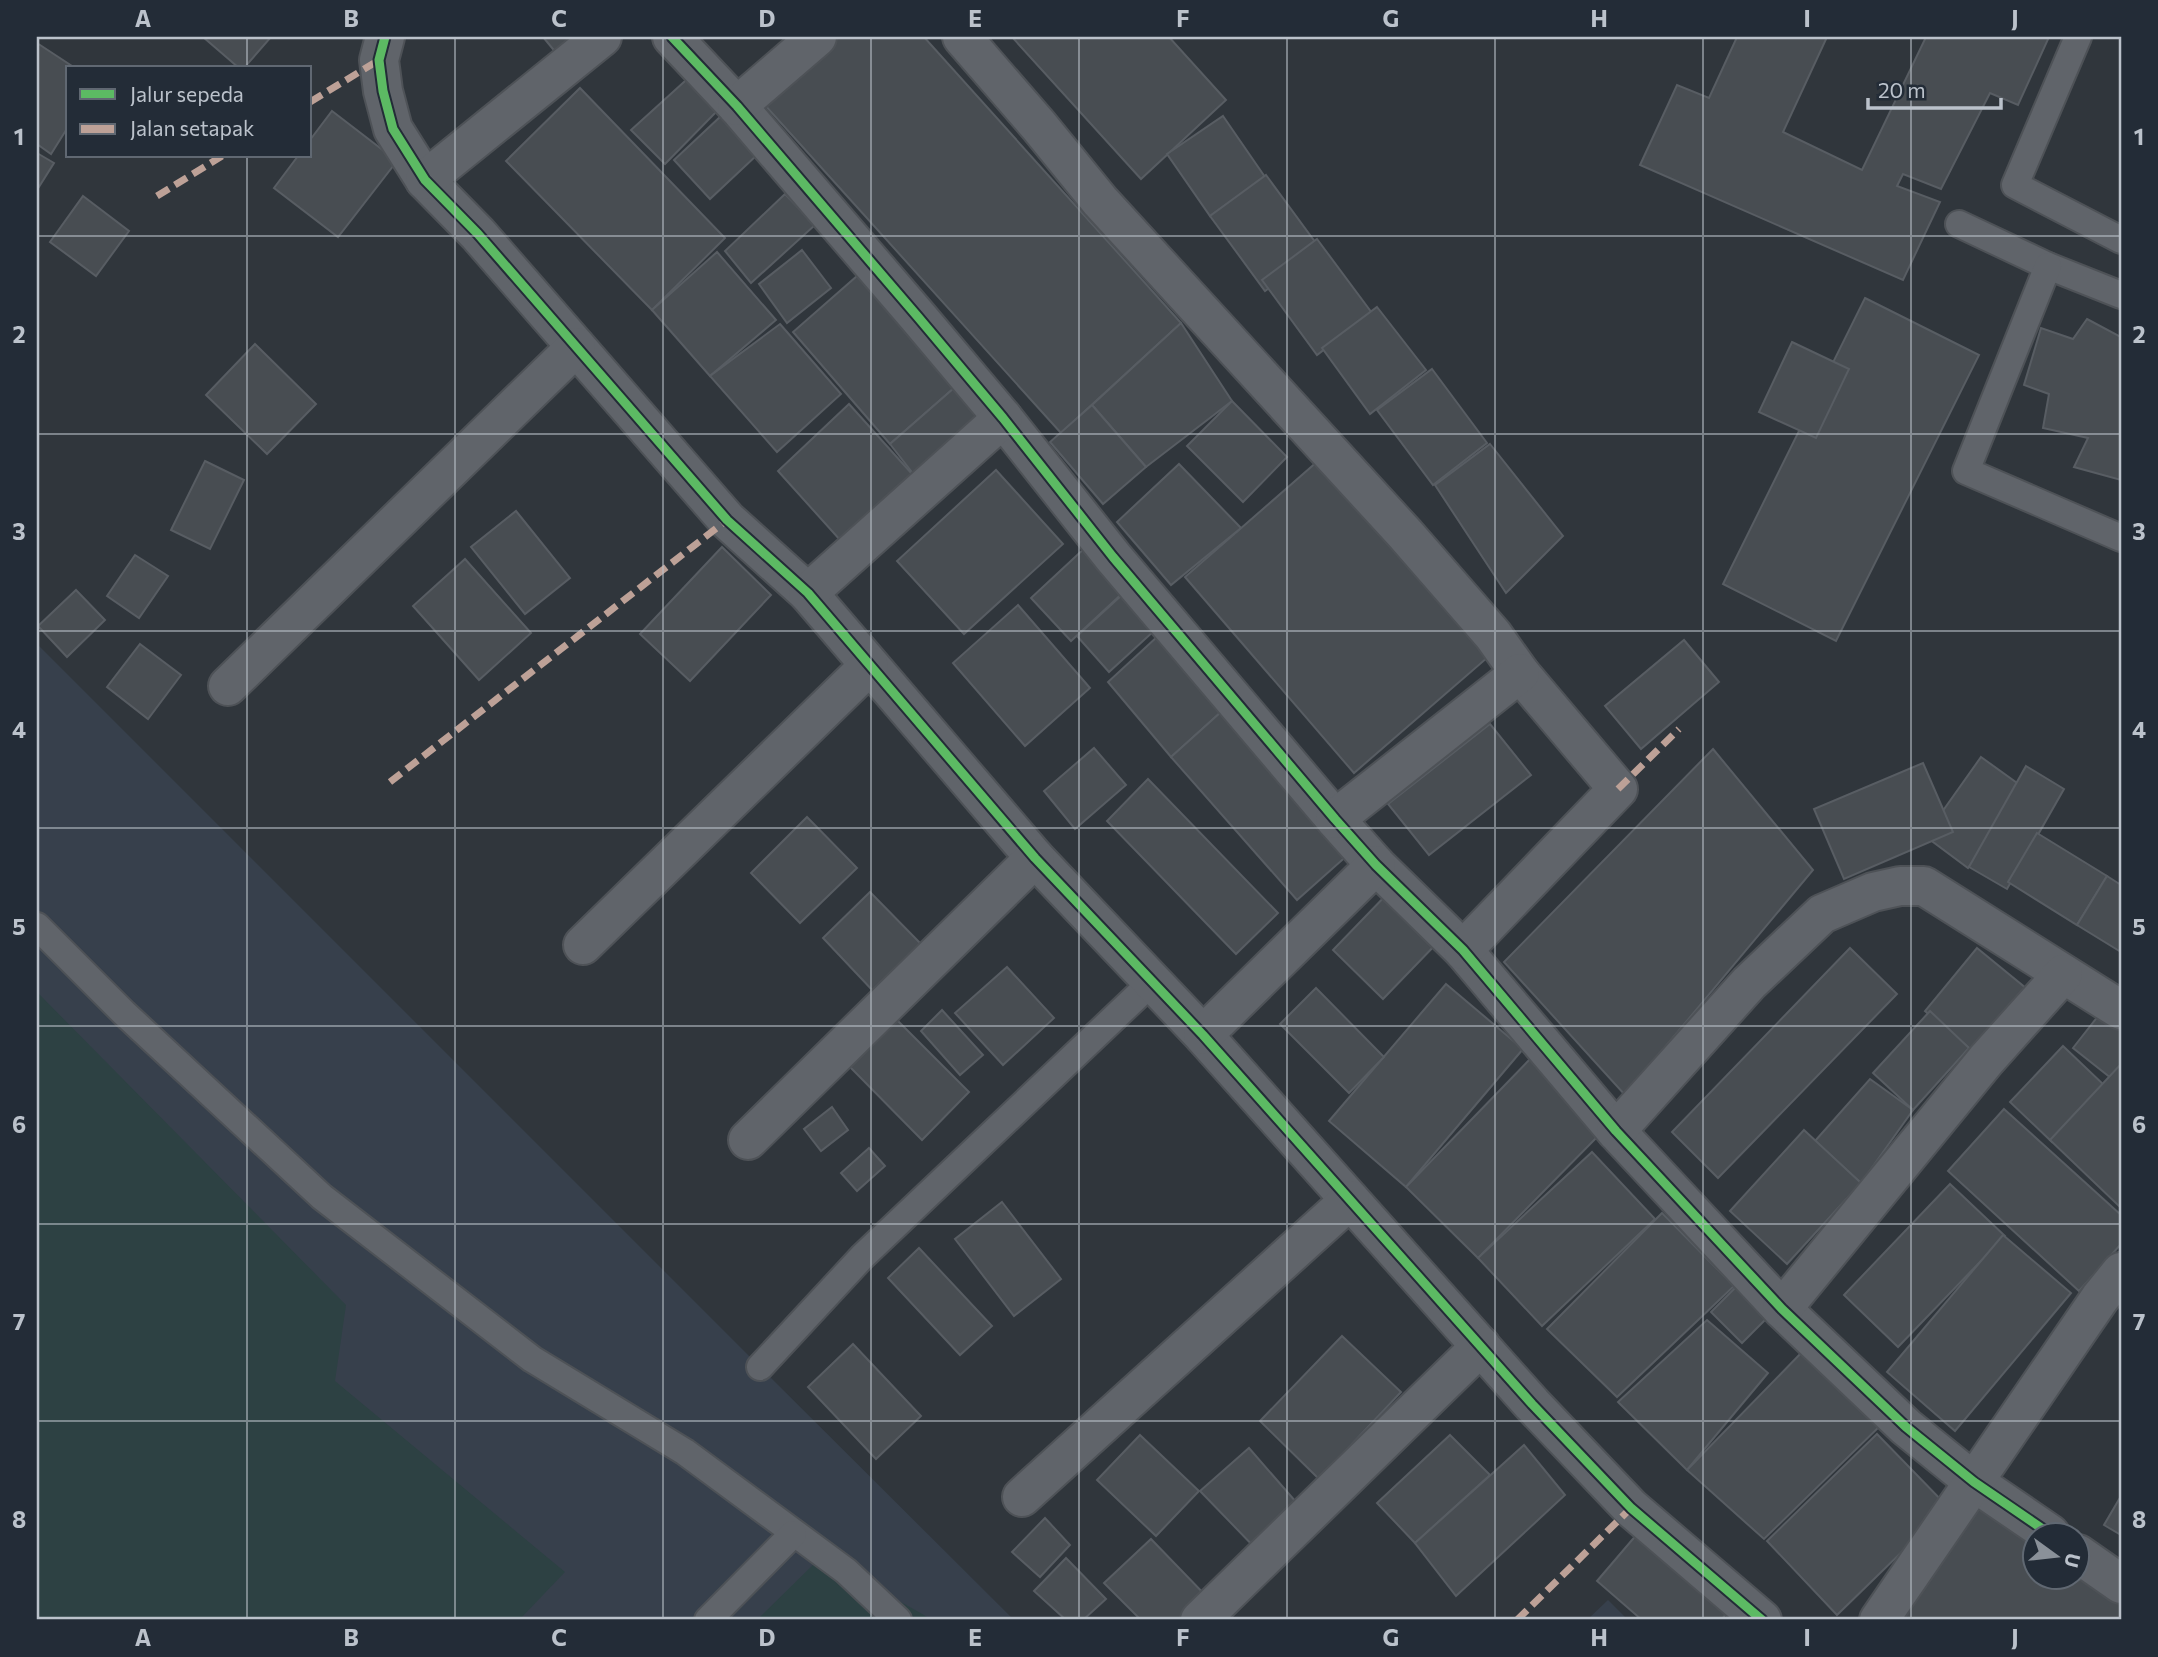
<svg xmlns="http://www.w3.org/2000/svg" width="2158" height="1657" font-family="Commissioner,sans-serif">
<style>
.airport{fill:#37404c}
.green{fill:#2d4143}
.building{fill:#484d52;stroke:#585d63;stroke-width:2}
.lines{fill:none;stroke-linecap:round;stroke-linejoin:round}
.service-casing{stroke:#4e5257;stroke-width:30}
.minor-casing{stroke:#4e5257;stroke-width:42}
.service{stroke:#60646a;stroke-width:26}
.minor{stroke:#60646a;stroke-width:38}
.quiet{stroke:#bda197;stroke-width:7;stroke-dasharray:14 7;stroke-linecap:butt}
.cycleway-casing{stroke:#232c37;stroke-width:13}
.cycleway{stroke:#5cba63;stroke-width:9}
.grid{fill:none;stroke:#bbc2cb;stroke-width:2;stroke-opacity:0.55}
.neatline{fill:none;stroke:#bbc2cb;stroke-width:2.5}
.grid-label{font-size:23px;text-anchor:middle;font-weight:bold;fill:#bbc2cb}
</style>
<rect width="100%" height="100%" fill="#30363c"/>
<g class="airport">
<path d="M37,644L760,1367L1014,1620H37Z"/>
<path d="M1608,1600L1628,1620H1587Z"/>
</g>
<g class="green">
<path d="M37,992L346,1305L335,1381L565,1572L521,1618L523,1620H37Z"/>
<path d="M818,1560L867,1583L924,1615L930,1620H757Z"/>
</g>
<g class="building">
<path d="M203,37H271L244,68H239Z"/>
<path d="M543,37H577L557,54Z"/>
<path d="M835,37H924L1181,323L1061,433L763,103Z"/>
<path d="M1012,37H1169L1226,100L1141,179Z"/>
<path d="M1737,37H1827L1783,132L1862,170L1926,37H2049L2018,105L1990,93L1941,189L1903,174L1897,186L1940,202L1903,280L1640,165L1677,85L1709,98Z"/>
<path d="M37,43L75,68H68V127L51,154L37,144Z"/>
<path d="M695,72L723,105L665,164L631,130Z"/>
<path d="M580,88L725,238L652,310L506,161Z"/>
<path d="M332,111L397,161L338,237L274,188L298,156H310V140Z"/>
<path d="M721,116L757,155L710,199L674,160Z"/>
<path d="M1223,116L1265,177L1210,216L1167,154Z"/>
<path d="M37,153L54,163L37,190Z"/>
<path d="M1266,175L1321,250L1265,291L1210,216Z"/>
<path d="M785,194L815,225L751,283L725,251Z"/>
<path d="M83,196L129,231L96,276L50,242Z"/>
<path d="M1317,239L1372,313L1317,355L1262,280Z"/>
<path d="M802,250L831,288L787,323L759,284Z"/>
<path d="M717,252L776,320L710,376L652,310Z"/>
<path d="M865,269L962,381L890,444L793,332Z"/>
<path d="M1865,298L1979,355L1836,641L1723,584Z"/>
<path d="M1377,307L1426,370L1370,414L1322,348Z"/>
<path d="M2087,319L2121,337V480L2074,467L2088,438L2043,428L2049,394L2024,385L2041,328L2073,339Z"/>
<path d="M1181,323L1232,401L1146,467L1092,405Z"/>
<path d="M780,324L841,394L777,452L710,376Z"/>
<path d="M1792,342L1849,369L1816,438L1759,412Z"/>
<path d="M255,344L316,404L267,454L206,395Z"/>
<path d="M1432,369L1487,443L1433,485L1377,410Z"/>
<path d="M962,381L991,419L922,485L890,444Z"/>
<path d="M1232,401L1287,457L1243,502L1187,446Z"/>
<path d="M849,404L922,485L850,551L778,471Z"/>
<path d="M1092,405L1146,467L1103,504L1050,442Z"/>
<path d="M1490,444L1563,536L1506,593L1435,485Z"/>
<path d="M1326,454L1495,651L1354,773L1185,577Z"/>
<path d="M205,461L244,480L210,549L171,530Z"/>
<path d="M1179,464L1241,528L1171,585L1117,522Z"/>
<path d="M996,470L1063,544L964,634L897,561Z"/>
<path d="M516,511L570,578L525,614L471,547Z"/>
<path d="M1087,546L1127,589L1071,641L1031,598Z"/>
<path d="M722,547L771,595L690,681L640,634Z"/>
<path d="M135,555L168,576L139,618L107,596Z"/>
<path d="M465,559L531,633L479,680L413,606Z"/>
<path d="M76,590L105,620L67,657L38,626Z"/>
<path d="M1123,594L1155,630L1109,672L1077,636Z"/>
<path d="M1018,605L1090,688L1025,746L953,663Z"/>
<path d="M1158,636L1221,712L1171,757L1108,682Z"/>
<path d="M1684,640L1719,682L1641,749L1605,706Z"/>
<path d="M140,644L181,675L148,719L107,687Z"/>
<path d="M1221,712L1350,853L1297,900L1171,757Z"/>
<path d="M1490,724L1531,775L1429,855L1388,804Z"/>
<path d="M1094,748L1126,785L1075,829L1044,791Z"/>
<path d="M1713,749L1813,870L1625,1095L1504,962Z"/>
<path d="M1981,757L2024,788L1968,868L1925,836Z"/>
<path d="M1923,763L1953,832L1844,879L1814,809Z"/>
<path d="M2026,766L2064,789L2007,889L1969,867Z"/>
<path d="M1148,779L1278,913L1236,954L1107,821Z"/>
<path d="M807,817L857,868L800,923L751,873Z"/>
<path d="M2037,833L2107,876L2077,925L2008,882Z"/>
<path d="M2107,876L2121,885V952L2077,925Z"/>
<path d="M1391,890L1441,939L1383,999L1333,950Z"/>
<path d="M870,892L923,946L875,993L823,938Z"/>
<path d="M1850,948L1897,994L1718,1178L1672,1132Z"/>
<path d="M1977,948L2027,989L1974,1052L1925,1011Z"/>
<path d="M1007,967L1054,1018L1003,1065L955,1013Z"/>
<path d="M1446,984L1523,1049L1406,1187L1329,1121Z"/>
<path d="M1316,988L1384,1057L1349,1093L1280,1024Z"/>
<path d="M2106,1006L2121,1018V1086L2073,1048Z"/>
<path d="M942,1010L983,1055L960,1075L921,1031Z"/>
<path d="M1930,1011L1969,1048L1913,1110L1873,1073Z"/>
<path d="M895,1018L969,1092L922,1140L848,1065Z"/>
<path d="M2063,1046L2105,1086L2052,1142L2010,1102Z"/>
<path d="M1532,1057L1605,1129L1478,1258L1406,1187Z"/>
<path d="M2121,1064V1208L2050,1140Z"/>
<path d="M1870,1079L1913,1110L1861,1183L1815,1141Z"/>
<path d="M832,1107L848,1130L821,1151L804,1129Z"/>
<path d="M2004,1109L2121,1215V1244L2079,1291L1948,1171Z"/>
<path d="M1804,1130L1861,1183L1787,1264L1730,1211Z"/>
<path d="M869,1148L885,1166L857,1191L841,1173Z"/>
<path d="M1592,1152L1655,1219L1542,1326L1478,1258Z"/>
<path d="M1950,1184L2005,1236L1898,1347L1844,1295Z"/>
<path d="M1002,1202L1061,1279L1014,1316L955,1239Z"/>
<path d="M1662,1213L1734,1286L1617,1397L1547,1329Z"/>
<path d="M2003,1235L2071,1293L1955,1431L1887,1372Z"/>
<path d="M919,1248L992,1326L960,1355L888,1278Z"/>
<path d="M1743,1280L1774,1311L1742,1343L1711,1312Z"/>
<path d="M1707,1320L1768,1373L1687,1470L1618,1402Z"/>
<path d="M1342,1336L1401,1392L1319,1479L1260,1421Z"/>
<path d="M853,1344L921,1416L876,1459L808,1387Z"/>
<path d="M1806,1348L1882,1424L1764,1539L1687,1470Z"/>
<path d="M1877,1434L1948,1507L1837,1615L1767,1541Z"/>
<path d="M1140,1435L1199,1491L1156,1536L1097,1480Z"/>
<path d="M1450,1435L1490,1475L1415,1543L1377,1503Z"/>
<path d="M1524,1445L1565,1495L1456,1596L1415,1543Z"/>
<path d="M1249,1448L1303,1510L1260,1553L1200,1491Z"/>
<path d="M2121,1496V1535L2104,1525Z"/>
<path d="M1985,1500L2036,1537V1576H2078L2121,1602V1620H1893Z"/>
<path d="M1045,1518L1070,1545L1040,1577L1012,1552Z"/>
<path d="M1638,1533L1729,1611L1721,1620H1642L1597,1581Z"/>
<path d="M1151,1539L1210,1600L1189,1620H1141L1104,1583Z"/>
<path d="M1066,1558L1106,1599L1083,1620H1066L1034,1591Z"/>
</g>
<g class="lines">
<defs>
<g id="service">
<path d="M2078,37L2015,185L2121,240"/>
<path d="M1959,224L2048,266L2121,295"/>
<path d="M2048,266L1966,471L2121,538"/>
<path d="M37,926L124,1013L322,1197L532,1359L685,1452L846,1571L898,1620"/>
<path d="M760,1367L862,1257L1152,982"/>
<path d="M708,1620L793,1534"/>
</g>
<g id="minor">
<path d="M385,37L379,60L383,91L393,129L425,180L478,234L727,520L808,593L1035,858L1203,1035L1532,1404L1631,1508L1762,1620"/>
<path d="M672,37L737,106L918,317L1003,418L1113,557L1335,819L1376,865L1463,950L1616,1131L1782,1309L1906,1427L1974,1482L2050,1534"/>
<path d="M962,37L1039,126L1100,201L1406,535L1493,635L1520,673L1618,789L1463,950"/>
<path d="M737,106L817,37"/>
<path d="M425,180L602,37"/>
<path d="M808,593L1003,418"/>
<path d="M228,686L576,347"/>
<path d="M1335,819L1520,673"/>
<path d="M583,945L869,666"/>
<path d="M1203,1035L1376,865"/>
<path d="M1616,1131L1749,983L1822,914L1873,892L1900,886H1924L2121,1010"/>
<path d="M748,1140L1035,858"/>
<path d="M1782,1309L1986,1060L2063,974"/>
<path d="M1022,1497L1350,1200"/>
<path d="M2078,1554L2121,1584"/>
<path d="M1200,1620L1481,1346"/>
<path d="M1879,1620L2100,1298L2121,1272"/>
</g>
</defs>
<use href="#service" class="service-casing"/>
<use href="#minor" class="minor-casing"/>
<use href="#service" class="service"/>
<use href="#minor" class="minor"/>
<g class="quiet">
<path d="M310,102L379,60"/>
<path d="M157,196L222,156"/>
<path d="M390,782L727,520"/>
<path d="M1618,789L1679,729"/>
<path d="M1517,1620L1631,1508"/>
</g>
<defs>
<g id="cycleway">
<path d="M385,37L379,60L383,91L393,129L425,180L478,234L727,520L808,593L1035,858L1203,1035L1532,1404L1631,1508L1762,1620"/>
<path d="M672,37L737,106L918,317L1003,418L1113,557L1335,819L1376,865L1463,950L1616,1131L1782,1309L1906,1427L1974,1482L2050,1534"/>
</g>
</defs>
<use href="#cycleway" class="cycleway-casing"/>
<use href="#cycleway" class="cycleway"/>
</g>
<path class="grid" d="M247,37V68M455,37V1620M663,37V1620M871,37V1620M1079,37V1620M1287,37V1620M1495,37V1620M1703,37V1620M1911,37V1620M247,156V1620M37,236H2121M37,434H2121M37,631H2121M37,828H2121M37,1026H2121M37,1224H2121M37,1421H2121"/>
<rect width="2158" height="1657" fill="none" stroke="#232c37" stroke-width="77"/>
<rect x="66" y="66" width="245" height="91" fill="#232c37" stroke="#606872" stroke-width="2"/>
<rect x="80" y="89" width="35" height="10" fill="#5cba63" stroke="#606872" stroke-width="2"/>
<text x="130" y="102" font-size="21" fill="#bbc2cb">Jalur sepeda</text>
<rect x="80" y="124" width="35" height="10" fill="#bda197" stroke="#606872" stroke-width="2"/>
<text x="130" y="136" font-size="21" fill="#bbc2cb">Jalan setapak</text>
<g transform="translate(2056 1556) rotate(105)"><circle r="33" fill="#232c37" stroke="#606872" stroke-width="2"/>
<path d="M0-5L12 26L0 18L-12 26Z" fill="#8a9199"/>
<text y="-10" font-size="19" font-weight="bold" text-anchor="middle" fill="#bbc2cb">U</text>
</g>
<path d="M1868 98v10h133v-10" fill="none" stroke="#bbc2cb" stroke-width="3.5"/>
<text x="1878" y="98" font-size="21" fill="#bbc2cb" stroke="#232c37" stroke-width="5" paint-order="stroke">20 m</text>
<rect x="38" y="38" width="2082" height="1580" class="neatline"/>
<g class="grid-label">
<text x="143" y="27">A</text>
<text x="351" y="27">B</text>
<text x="559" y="27">C</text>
<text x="767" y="27">D</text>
<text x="975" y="27">E</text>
<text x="1183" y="27">F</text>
<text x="1391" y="27">G</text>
<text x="1599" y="27">H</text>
<text x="1807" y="27">I</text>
<text x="2015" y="27">J</text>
<text x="19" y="145">1</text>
<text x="2139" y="145">1</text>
<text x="19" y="343">2</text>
<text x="2139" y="343">2</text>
<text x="19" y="540">3</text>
<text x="2139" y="540">3</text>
<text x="19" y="738">4</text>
<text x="2139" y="738">4</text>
<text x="19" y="935">5</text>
<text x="2139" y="935">5</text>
<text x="19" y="1133">6</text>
<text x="2139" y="1133">6</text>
<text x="19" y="1330">7</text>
<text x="2139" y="1330">7</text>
<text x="19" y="1528">8</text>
<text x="2139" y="1528">8</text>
<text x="143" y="1646">A</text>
<text x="351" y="1646">B</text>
<text x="559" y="1646">C</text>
<text x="767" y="1646">D</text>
<text x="975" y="1646">E</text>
<text x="1183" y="1646">F</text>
<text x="1391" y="1646">G</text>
<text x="1599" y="1646">H</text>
<text x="1807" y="1646">I</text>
<text x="2015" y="1646">J</text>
</g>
</svg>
